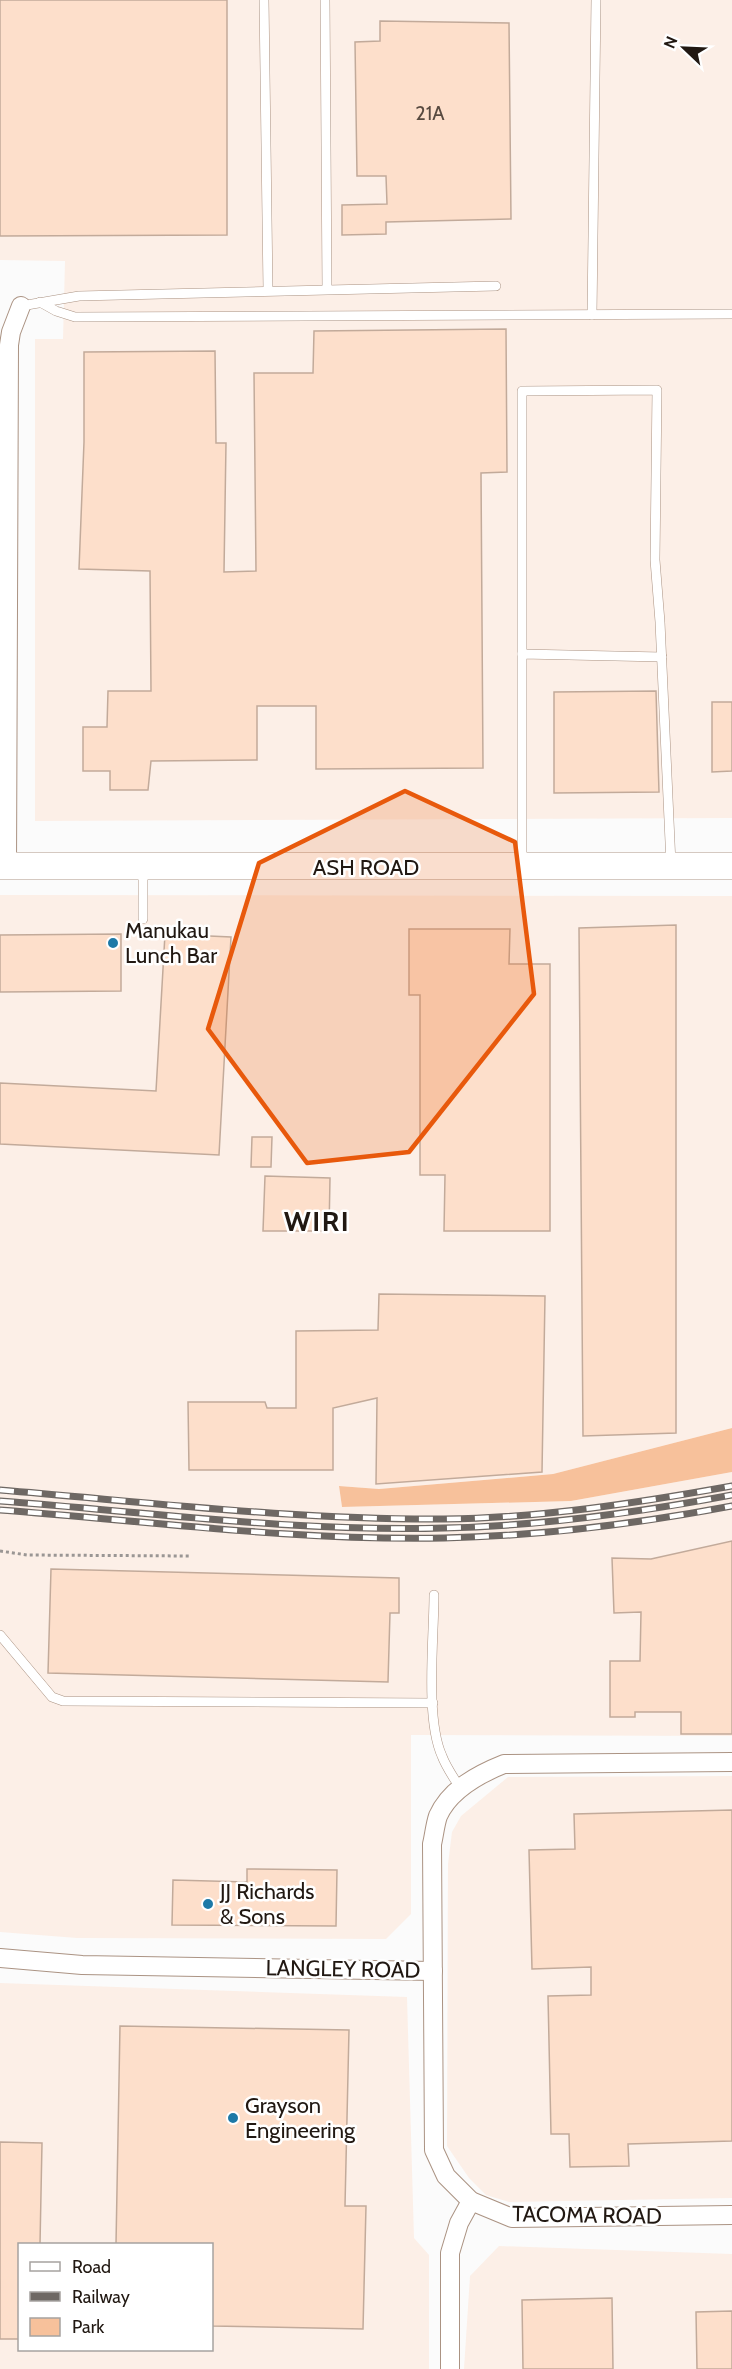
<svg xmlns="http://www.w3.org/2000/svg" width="732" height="2369" font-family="Cabin,sans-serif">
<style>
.built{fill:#fcefe7;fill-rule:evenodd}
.green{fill:#f7c19b}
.building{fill:#fddfcb;stroke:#c2aa9a;stroke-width:1.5}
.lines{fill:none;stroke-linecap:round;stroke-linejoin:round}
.service-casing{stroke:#ab9383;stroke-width:10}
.minor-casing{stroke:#ab9383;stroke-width:20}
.secondary-casing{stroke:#ab9383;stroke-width:28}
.path{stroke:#9a9694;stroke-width:3;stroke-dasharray:3 3;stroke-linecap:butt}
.service{stroke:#fff;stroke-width:9}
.minor{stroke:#fff;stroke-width:18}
.secondary{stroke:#fff;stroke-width:27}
.rail-casing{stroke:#6e6864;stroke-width:7}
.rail{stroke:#fff;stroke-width:4.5;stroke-dasharray:14;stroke-linecap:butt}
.marked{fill:#e8590c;fill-opacity:0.2;stroke:#e8590c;stroke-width:4.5;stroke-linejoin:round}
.poi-dot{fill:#1d79a7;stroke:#fff;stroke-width:2}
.labels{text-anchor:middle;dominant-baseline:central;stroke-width:5;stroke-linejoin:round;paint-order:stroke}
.number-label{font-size:20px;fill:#584a40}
.street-label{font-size:22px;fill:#211812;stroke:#fff}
.poi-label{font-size:22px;fill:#211812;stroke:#fff;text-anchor:start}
.district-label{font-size:28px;font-weight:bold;letter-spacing:1.5px;fill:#211812;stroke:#fff}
</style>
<rect width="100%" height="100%" fill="#fbfbfb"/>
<g class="built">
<path d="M0,0H732V818L35,821V339H63L65,261L0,260Z"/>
<path d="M0,895L732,896V1428L553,1474L379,1489L339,1486L342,1507L571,1501L732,1472V1736L411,1735V1914L386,1939L77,1938L0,1932Z"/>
<path d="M732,1776V2198L509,2202L486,2195L469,2178L447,2146L448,1864L452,1832L461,1816L508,1777Z"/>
<path d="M0,1983L407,1997L414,2238L429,2255V2369H0ZM20,2244H212V2350H20Z"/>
<path d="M499,2246L732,2254V2369H464L470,2276Z"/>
</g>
<path class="green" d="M732,1428V1472L571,1501L342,1507L339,1486L379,1489L553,1474Z"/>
<g class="building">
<path d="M0,0H227V235L0,236Z"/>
<path d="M380,21L509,23L511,219L386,222V234L342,235V205L387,204L386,176H357L355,42L380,41Z"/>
<path d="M506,329L507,472L481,473L483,768L316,769V706H257V760L151,761L148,790H110V771H83V727H107L108,691H151L150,571L79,569L84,442V352L215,351L216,443H226L224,572L256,571L254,373H313L314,331Z"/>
<path d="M656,691L659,792L554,793V692Z"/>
<path d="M712,702H732V771L712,772Z"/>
<path d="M676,925V1433L583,1436L579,928Z"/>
<path d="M409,929H510L509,964H550V1231H444L445,1175H420V995H409Z"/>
<path d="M121,934V991L0,992V935Z"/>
<path d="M165,934L231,937L219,1155L0,1144V1083L156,1091Z"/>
<path d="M252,1137H272L271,1167H251Z"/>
<path d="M265,1176L330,1178L329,1231H263Z"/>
<path d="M379,1294L545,1296L542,1472L376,1484L377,1398L333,1408V1470H189L188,1402H265L267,1408H296V1331L378,1330Z"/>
<path d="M732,1541V1734H681V1712H635V1717H610V1661H640L641,1612L614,1613L612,1558L651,1559Z"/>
<path d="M51,1569L399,1578V1613H390L388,1682L48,1673Z"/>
<path d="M732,1810V2141L628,2144L629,2166L570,2167L569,2134H551L548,1996L591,1995V1967L532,1969L529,1850L575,1849L574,1814Z"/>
<path d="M247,1869L337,1870L336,1926L172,1925L173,1880L247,1882Z"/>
<path d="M120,2026L349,2030L345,2206H366L363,2329L212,2326V2244H116Z"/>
<path d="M0,2142L42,2143L40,2244H20V2339H0Z"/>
<path d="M612,2298L613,2369H523L522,2300Z"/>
<path d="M732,2311V2369H697L696,2312Z"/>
</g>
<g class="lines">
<defs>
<g id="service">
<path d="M264,0L268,290"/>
<path d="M325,0L327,289"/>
<path d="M40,302L56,311L75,317L732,314"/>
<path d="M21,306L79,296L496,286"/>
<path d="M592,315L596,0"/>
<path d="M522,654V391L657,390L655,560L660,622L671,864"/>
<path d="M522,864V654L662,657"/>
<path d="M143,868V919"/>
<path d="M434,1595C434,1637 425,1719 442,1756C446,1767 454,1778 460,1788"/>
<path d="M0,1635L52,1697L63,1701L433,1703"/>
</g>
<g id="minor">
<path d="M7,866L9,345L11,332L21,306"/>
<path d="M732,1762L504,1764C479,1774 450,1789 438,1816C435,1825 434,1836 432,1844L434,2150L446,2176L471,2201L512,2218L732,2215"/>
<path d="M0,1958L82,1965L433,1971"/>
<path d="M450,2369V2253L459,2223L471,2201"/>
</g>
<path id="secondary" d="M0,866H732"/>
</defs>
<use href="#service" class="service-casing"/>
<use href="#minor" class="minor-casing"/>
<use href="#secondary" class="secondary-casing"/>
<path class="path" d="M0,1551L27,1555L191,1556"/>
<use href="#service" class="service"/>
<use href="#minor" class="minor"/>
<use href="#secondary" class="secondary"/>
<defs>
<g id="rail">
<path d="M0,1490C147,1502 296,1520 444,1519C541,1518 637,1503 732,1486"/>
<path d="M0,1501C147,1512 296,1532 444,1528C541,1526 636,1513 732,1495"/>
<path d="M0,1510C147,1521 296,1541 444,1538C541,1536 636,1524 732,1506"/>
</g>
</defs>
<use href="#rail" class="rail-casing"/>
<use href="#rail" class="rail"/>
</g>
<path class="marked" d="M405,791L515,842L534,994L409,1152L307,1163L208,1029L259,863Z"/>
<g class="poi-dot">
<circle cx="113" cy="943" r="6"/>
<circle cx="208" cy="1904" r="6"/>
<circle cx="233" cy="2118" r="6"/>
</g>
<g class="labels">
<g class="number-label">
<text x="430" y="113">21A</text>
</g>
<g class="street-label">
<text x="366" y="867">ASH ROAD</text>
<text transform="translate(343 1969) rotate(1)">LANGLEY ROAD</text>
<text transform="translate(587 2215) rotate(1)">TACOMA ROAD</text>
</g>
<g class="poi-label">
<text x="125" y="930">Manukau<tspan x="125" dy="25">Lunch Bar</tspan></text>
<text x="220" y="1891">JJ Richards<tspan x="220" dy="25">&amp; Sons</tspan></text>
<text x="245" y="2105">Grayson<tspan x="245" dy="25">Engineering</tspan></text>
</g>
<g class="district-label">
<text x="317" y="1221">WIRI</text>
</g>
</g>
<rect x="18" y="2243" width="195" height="108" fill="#ffffff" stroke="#a6a3a0" stroke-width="1.5"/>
<rect x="30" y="2262" width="30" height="9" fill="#ffffff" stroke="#a6a3a0" stroke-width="1.5"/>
<text x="72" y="2273" font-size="18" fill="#211812">Road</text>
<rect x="30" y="2292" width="30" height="9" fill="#6e6864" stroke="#a6a3a0" stroke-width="1.5"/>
<text x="72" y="2303" font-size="18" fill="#211812">Railway</text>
<rect x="30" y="2318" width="30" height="18" fill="#f7c19b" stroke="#a6a3a0" stroke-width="1.5"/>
<text x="72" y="2333" font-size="18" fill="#211812">Park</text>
<g transform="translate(684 48) rotate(293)" stroke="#ffffff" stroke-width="4.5" paint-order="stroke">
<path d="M0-4.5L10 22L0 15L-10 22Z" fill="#211812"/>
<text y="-9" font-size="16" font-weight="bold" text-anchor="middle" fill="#211812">N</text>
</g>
</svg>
